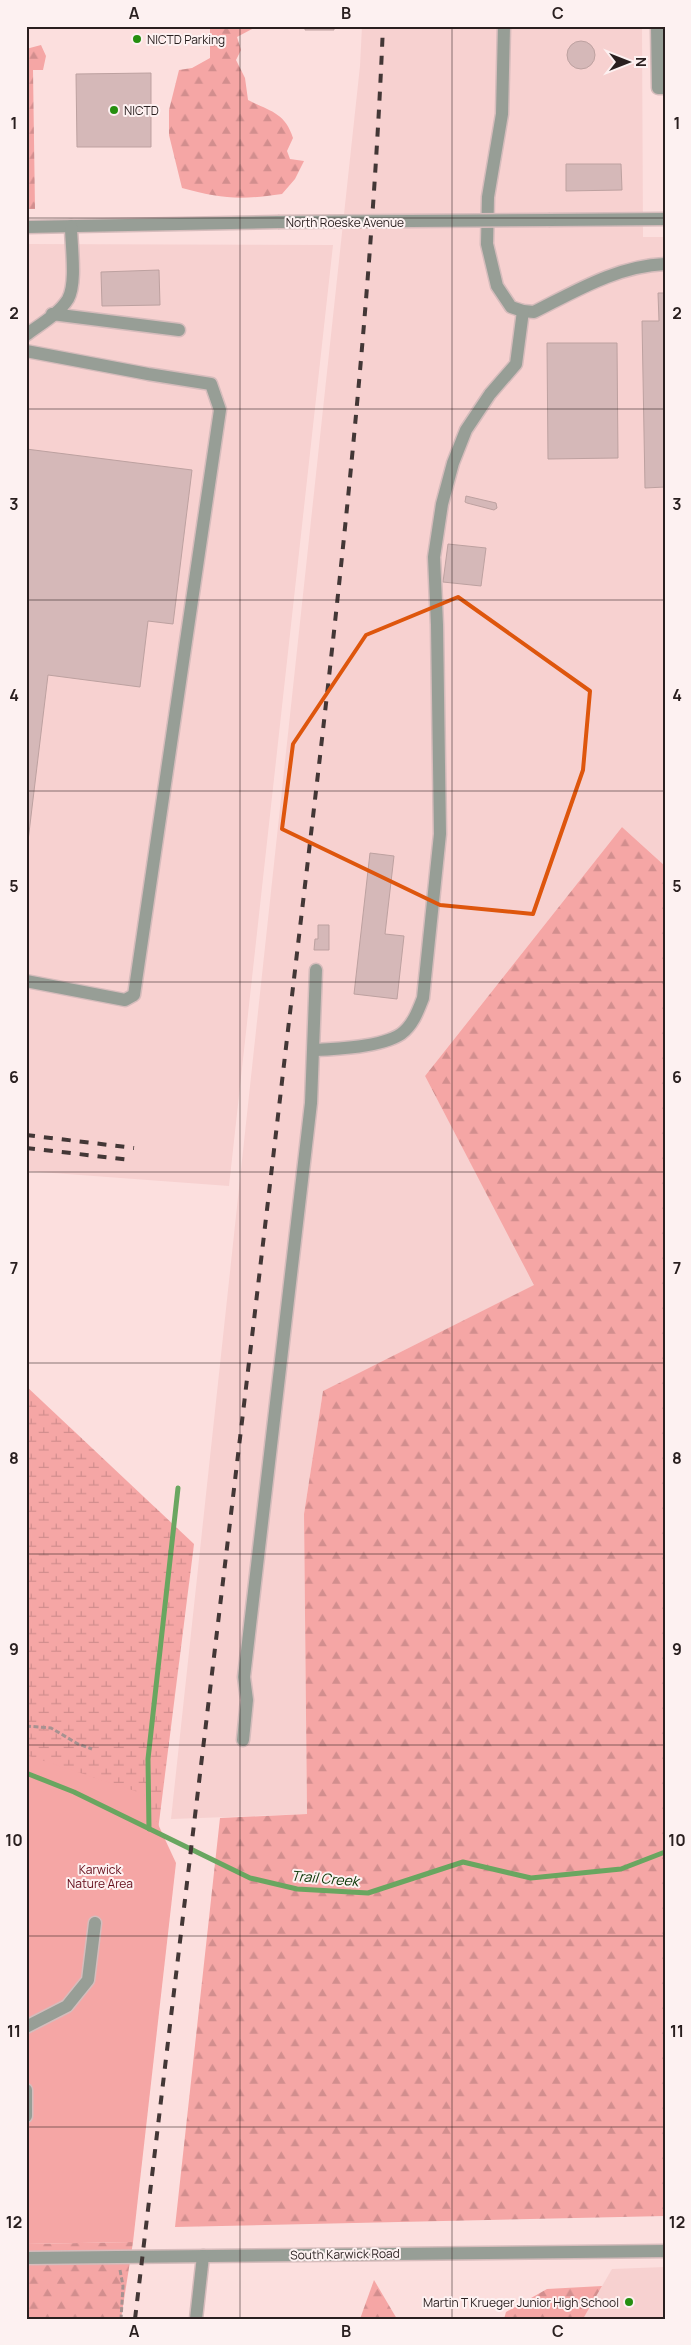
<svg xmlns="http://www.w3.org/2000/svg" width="691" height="2345" font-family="Manrope,sans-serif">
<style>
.built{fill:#f7d1d0}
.forest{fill:url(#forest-firs)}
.wetland{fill:url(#wetland-marsh)}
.park{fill:#f5a6a5}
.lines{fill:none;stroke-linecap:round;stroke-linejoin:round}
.stream{stroke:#69a660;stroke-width:5}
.building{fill:#d5b8b8;stroke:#bda1a0}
.minor-casing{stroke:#d6bcbc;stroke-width:15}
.path{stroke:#a79291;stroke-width:3;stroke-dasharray:5 2.5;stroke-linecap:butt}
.minor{stroke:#979e96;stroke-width:12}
.rail{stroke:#433736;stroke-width:4;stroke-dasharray:9 9;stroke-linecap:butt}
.minor-bridge-casing{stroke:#d6bcbc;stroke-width:15;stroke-linecap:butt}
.minor-bridge{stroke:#979e96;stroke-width:12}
.marked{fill:none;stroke:#de560d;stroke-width:4;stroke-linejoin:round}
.grid{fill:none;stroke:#291f1f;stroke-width:1;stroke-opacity:0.55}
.poi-dot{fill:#258e0f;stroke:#fdf1f1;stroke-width:2}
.labels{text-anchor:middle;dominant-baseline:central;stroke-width:4;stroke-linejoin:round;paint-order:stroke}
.poi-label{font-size:12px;fill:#291f1f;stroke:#fdf1f1;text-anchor:start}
.street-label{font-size:12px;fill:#291f1f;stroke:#fdf1f1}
.park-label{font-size:12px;fill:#620a18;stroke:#fdf1f1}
.water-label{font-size:14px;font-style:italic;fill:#093403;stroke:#fdf1f1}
.neatline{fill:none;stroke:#291f1f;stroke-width:2}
.grid-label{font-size:16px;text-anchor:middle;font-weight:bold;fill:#291f1f}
</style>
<defs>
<pattern id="forest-firs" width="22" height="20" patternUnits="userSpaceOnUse" patternTransform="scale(1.25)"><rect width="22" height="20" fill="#f5a6a5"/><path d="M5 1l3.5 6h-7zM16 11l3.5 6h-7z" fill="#d28e8e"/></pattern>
<pattern id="wetland-marsh" width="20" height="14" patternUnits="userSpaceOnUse" patternTransform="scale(1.25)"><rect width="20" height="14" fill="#f5a6a5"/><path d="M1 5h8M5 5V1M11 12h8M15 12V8" fill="none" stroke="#d28e8e"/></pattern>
</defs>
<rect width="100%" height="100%" fill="#fcdfde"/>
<g class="built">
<path d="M362,26H642L643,237H665V866L622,827L425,1076L535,1285L323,1391L304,1514L307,1814L171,1819L360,66Z"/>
<path d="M26,244L333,245L229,1186L26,1171Z"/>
<path d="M665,2267V2319H583L612,2269Z"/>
</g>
<g class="forest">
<path d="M210,26H252V29L237,37L241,50L236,60L245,78L248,100C269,111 285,112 293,138L287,151L290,159L304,161L295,179L282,194C240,200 222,199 182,188L169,135V110L179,70L192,68L210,58Z"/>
<path d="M41,45L46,56L43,70H33L35,209H26V49Z"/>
<path d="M622,827L665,866V2216L175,2227L220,1818L307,1814L304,1514L323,1391L534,1285L425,1076Z"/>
<path d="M133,2242L121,2319H26V2244Z"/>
<path d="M374,2280L397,2319H360Z"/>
<path d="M602,2286L583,2319H504L506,2312L547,2289Z"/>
</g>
<path class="wetland" d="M26,1386L194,1544L154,1862L26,1813Z"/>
<path class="park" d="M26,1755L144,1794L176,1863L133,2242L26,2244Z"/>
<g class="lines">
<g class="stream">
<path d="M26,1773L74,1792L250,1878L297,1889L368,1893L463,1862L531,1878L621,1869L665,1852"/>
<path d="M149,1829L148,1759L178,1488"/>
</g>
</g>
<g class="building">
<path d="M278,26H334V30H305V28Z"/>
<circle cx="581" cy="55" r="14"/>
<path d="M151,73V147H77L76,74Z"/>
<path d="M566,164H621L622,190L566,191Z"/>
<path d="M159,270L160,305L102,306L101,272Z"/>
<path d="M658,293H665V487L645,488L642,321H659Z"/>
<path d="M547,343H617L618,458L548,459Z"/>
<path d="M26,449L192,470L173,624L148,621L140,687L48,675L28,841H26Z"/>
<path d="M466,496L496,503L497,508L494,510L467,503L465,502Z"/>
<path d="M448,544L486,548L481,586L443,582Z"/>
<path d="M370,853L394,856L385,934L404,936L397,999L354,994Z"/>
<path d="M318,925H329V950H314L315,939H318Z"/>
</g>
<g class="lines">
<defs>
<g id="minor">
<path d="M504,26L502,114L488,197L487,244L497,286L511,307L523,311L534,312C576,291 617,266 665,264"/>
<path d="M657,26L658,88H665"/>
<path d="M550,220L665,219"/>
<path d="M26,227L278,222"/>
<path d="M52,314L179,330"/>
<path d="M26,335C39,325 59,314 68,299C77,283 71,245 71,226"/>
<path d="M26,351L148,374L211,384L220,410L134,995L125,1000L26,981"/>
<path d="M314,1050C338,1049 381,1047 401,1034C413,1025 418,1011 423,998L440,834L437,625L434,557L442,504L453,463L466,430L490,394L516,364L523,311"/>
<path d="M243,1740L247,1700L244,1677L311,1103L316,970"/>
<path d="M26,2027L67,2006L88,1980L95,1923"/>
<path d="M26,2090V2116"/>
<path d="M26,2258L665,2251"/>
<path d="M196,2319L203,2256"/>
</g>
</defs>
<use href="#minor" class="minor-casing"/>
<g class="path">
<path d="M26,1726L51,1728L78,1744L92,1749"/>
<path d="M120,2270L123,2286L121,2319"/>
</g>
<use href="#minor" class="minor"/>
<g class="rail">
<path d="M26,1135L134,1148"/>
<path d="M26,1148L131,1160"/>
<path d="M135,2319C186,1889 238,1460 288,1030C327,696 369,362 383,26"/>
</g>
<defs>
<path id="minor-bridge" d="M278,222L550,220"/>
</defs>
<use href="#minor-bridge" class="minor-bridge-casing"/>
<use href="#minor-bridge" class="minor-bridge"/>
</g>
<path class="marked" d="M458,597L590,691L583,770L533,914L440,905L282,829L293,744L366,635Z"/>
<path class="grid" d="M240,26V2319M452,26V2319M26,218H665M26,409H665M26,600H665M26,791H665M26,982H665M26,1172H665M26,1363H665M26,1554H665M26,1745H665M26,1936H665M26,2127H665"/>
<g class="poi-dot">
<circle cx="137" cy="39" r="5"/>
<circle cx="114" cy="110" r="5"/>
<circle cx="629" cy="2302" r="5"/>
</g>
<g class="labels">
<g class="poi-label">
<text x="147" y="39">NICTD Parking</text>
<text x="124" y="110">NICTD</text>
<text x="619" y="2302" text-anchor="end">Martin T Krueger Junior High School</text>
</g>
<g class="street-label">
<text x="345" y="222">North Roeske Avenue</text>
<text transform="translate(345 2254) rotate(-1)">South Karwick Road</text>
</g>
<g class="park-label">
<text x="100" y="1869">Karwick<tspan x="100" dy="14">Nature Area</tspan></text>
</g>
<g class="water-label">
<text transform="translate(325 1878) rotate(5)">Trail Creek</text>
</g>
</g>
<rect width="691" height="2345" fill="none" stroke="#fdf1f1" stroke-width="55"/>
<g transform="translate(628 62) rotate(90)" stroke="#fdf1f1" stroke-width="4" paint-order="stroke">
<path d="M0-4L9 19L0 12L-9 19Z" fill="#291f1f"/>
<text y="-8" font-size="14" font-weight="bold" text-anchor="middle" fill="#291f1f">N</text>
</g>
<rect x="28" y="28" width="636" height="2290" class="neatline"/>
<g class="grid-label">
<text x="134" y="19">A</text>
<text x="346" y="19">B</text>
<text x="558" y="19">C</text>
<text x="14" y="129">1</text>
<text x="677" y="129">1</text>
<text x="14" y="319">2</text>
<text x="677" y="319">2</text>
<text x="14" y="510">3</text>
<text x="677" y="510">3</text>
<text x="14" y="701">4</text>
<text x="677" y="701">4</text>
<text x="14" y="892">5</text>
<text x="677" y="892">5</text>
<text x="14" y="1083">6</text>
<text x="677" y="1083">6</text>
<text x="14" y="1274">7</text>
<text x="677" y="1274">7</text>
<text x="14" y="1464">8</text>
<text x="677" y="1464">8</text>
<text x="14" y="1655">9</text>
<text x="677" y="1655">9</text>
<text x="14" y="1846">10</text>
<text x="677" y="1846">10</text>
<text x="14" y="2037">11</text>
<text x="677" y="2037">11</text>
<text x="14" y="2228">12</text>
<text x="677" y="2228">12</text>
<text x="134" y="2337">A</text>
<text x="346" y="2337">B</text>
<text x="558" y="2337">C</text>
</g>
</svg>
